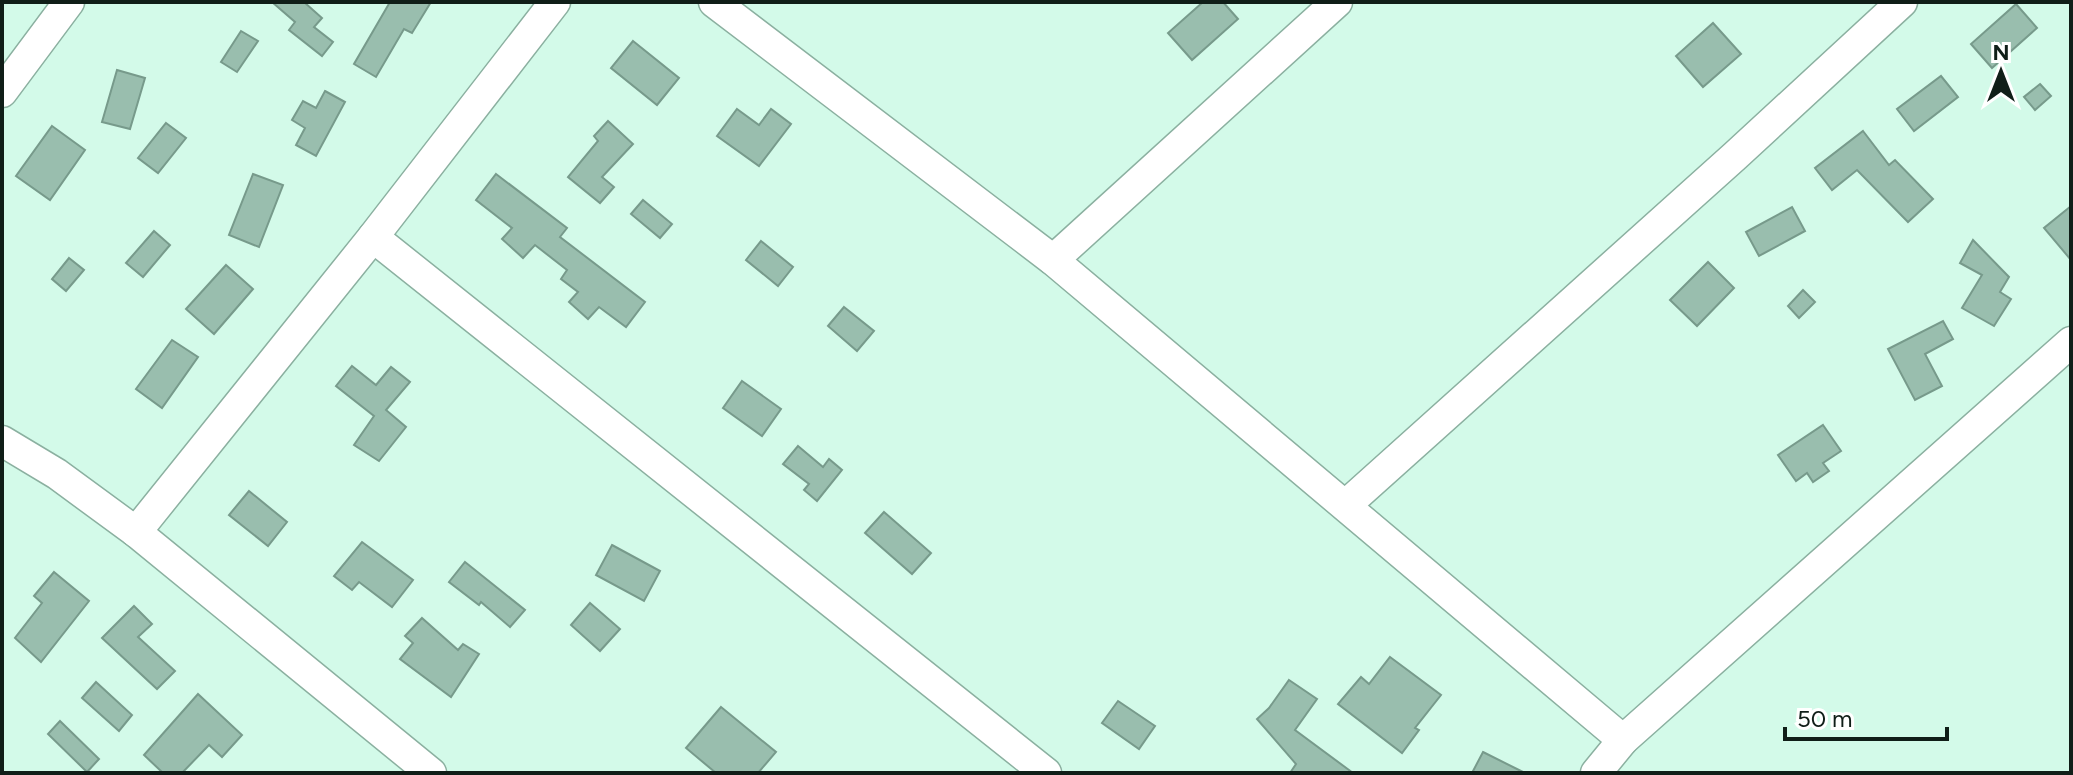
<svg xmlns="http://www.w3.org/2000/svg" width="2073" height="775" font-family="Figtree,sans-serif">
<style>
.building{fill:#99beae;stroke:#779a8b;stroke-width:2}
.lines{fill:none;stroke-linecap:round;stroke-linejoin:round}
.minor-casing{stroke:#8bb0a0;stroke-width:33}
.minor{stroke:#fff;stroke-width:30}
</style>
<rect width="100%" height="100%" fill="#d3fae9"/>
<g class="building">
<path d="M272,2H304L322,18L314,27L333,42L322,56L289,30L295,22Z"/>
<path d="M390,2H431L412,33L404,29L376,77L354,64Z"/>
<path d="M1203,2H1223L1238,19L1192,60L1168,33Z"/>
<path d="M2016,4L2037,28L1992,68L1971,44Z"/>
<path d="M1713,23L1741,54L1703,87L1676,56Z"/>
<path d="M241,31L258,41L237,72L221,62Z"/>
<path d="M633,41L679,78L657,105L611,68Z"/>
<path d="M117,70L145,78L130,129L102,122Z"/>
<path d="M1941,76L1958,97L1914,131L1897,109Z"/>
<path d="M2040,84L2051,96L2035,110L2024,97Z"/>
<path d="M325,91L345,102L316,156L296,145L305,128L292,120L303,101L316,108Z"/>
<path d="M737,109L759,125L771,109L791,124L759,166L717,136Z"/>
<path d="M608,121L633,144L602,177L614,187L600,203L568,177L598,141L594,136Z"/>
<path d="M166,123L186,138L158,173L138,158Z"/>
<path d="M52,126L85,150L50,200L16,176Z"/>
<path d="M1863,131L1889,165L1895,160L1933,199L1908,222L1857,170L1832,190L1815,168Z"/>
<path d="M253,174L283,185L259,247L229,235Z"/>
<path d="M496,174L567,228L560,237L645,302L626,327L599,307L588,319L569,302L578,292L561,279L567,270L535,245L523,258L502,239L512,228L476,200Z"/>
<path d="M643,200L672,224L660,238L631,214Z"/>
<path d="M2071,206V260L2044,228Z"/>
<path d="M1792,207L1805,231L1759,256L1746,232Z"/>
<path d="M154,231L170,245L143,277L126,263Z"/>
<path d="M1973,240L2009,277L2000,292L2011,299L1994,326L1962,308L1982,275L1960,263Z"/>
<path d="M761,241L793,267L778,286L746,260Z"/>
<path d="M69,258L84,270L66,291L52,279Z"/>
<path d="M1708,262L1734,288L1697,326L1670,300Z"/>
<path d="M226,265L253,289L214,334L186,309Z"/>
<path d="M1803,290L1815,302L1799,318L1788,306Z"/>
<path d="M844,307L874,331L857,351L828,326Z"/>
<path d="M1943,321L1953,339L1925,354L1942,386L1915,400L1888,349Z"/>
<path d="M172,340L198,357L162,408L136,389Z"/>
<path d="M352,366L376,385L391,367L410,382L386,410L406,427L379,461L354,445L374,416L336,386Z"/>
<path d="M742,381L781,409L762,436L723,408Z"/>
<path d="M1823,425L1841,451L1823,463L1829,471L1813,482L1807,473L1796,481L1778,455Z"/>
<path d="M798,446L823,467L829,459L842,470L817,501L804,490L809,484L783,464Z"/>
<path d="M249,491L287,522L268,546L229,515Z"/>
<path d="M884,512L931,553L912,574L865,533Z"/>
<path d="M362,542L413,580L392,607L359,582L352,590L334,576Z"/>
<path d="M612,545L660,571L644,601L596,575Z"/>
<path d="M465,562L525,610L510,627L481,602L479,605L449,582Z"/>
<path d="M54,572L89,601L41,662L15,638L42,603L34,596Z"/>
<path d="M590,603L620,629L600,651L571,625Z"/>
<path d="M134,606L152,624L138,637L175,671L157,689L102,638Z"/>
<path d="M422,618L458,650L463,644L479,654L451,697L400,659L413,643L405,636Z"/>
<path d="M1390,657L1441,695L1415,728L1419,730L1402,753L1338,704L1361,677L1369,684Z"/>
<path d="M1289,680L1317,699L1295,730L1353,773H1290L1296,764L1257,719L1269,708Z"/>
<path d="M96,682L132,715L119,731L82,698Z"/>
<path d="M198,694L242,735L222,757L209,745L182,773H163L144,755Z"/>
<path d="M1118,701L1155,726L1139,749L1102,723Z"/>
<path d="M721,707L776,752L758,773H716L686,748Z"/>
<path d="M60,721L99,759L87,772L48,734Z"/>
<path d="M1483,752L1525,773H1472Z"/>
</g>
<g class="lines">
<defs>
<g id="minor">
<path d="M714,2L1053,260L1623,740"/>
<path d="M2,92L69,2"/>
<path d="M373,237L1046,773"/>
<path d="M1053,260L1337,2"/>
<path d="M2,441L57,474L136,532L431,773"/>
<path d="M1346,505L1735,156L1902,2"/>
<path d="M136,532L373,237L555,2"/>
<path d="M1596,773L1623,740L2071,342"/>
</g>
</defs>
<use href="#minor" class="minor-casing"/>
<use href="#minor" class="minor"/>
</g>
<rect width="2073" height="775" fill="none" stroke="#101e18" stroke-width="8"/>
<g transform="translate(2001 72)" stroke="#ffffff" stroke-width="6" paint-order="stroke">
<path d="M0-6L14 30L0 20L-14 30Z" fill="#101e18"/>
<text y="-12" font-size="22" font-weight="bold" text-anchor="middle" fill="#101e18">N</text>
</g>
<path d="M1785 727v12h162v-12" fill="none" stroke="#101e18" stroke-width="4"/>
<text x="1797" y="727" font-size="24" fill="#101e18" stroke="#ffffff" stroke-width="6" paint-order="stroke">50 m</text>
</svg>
